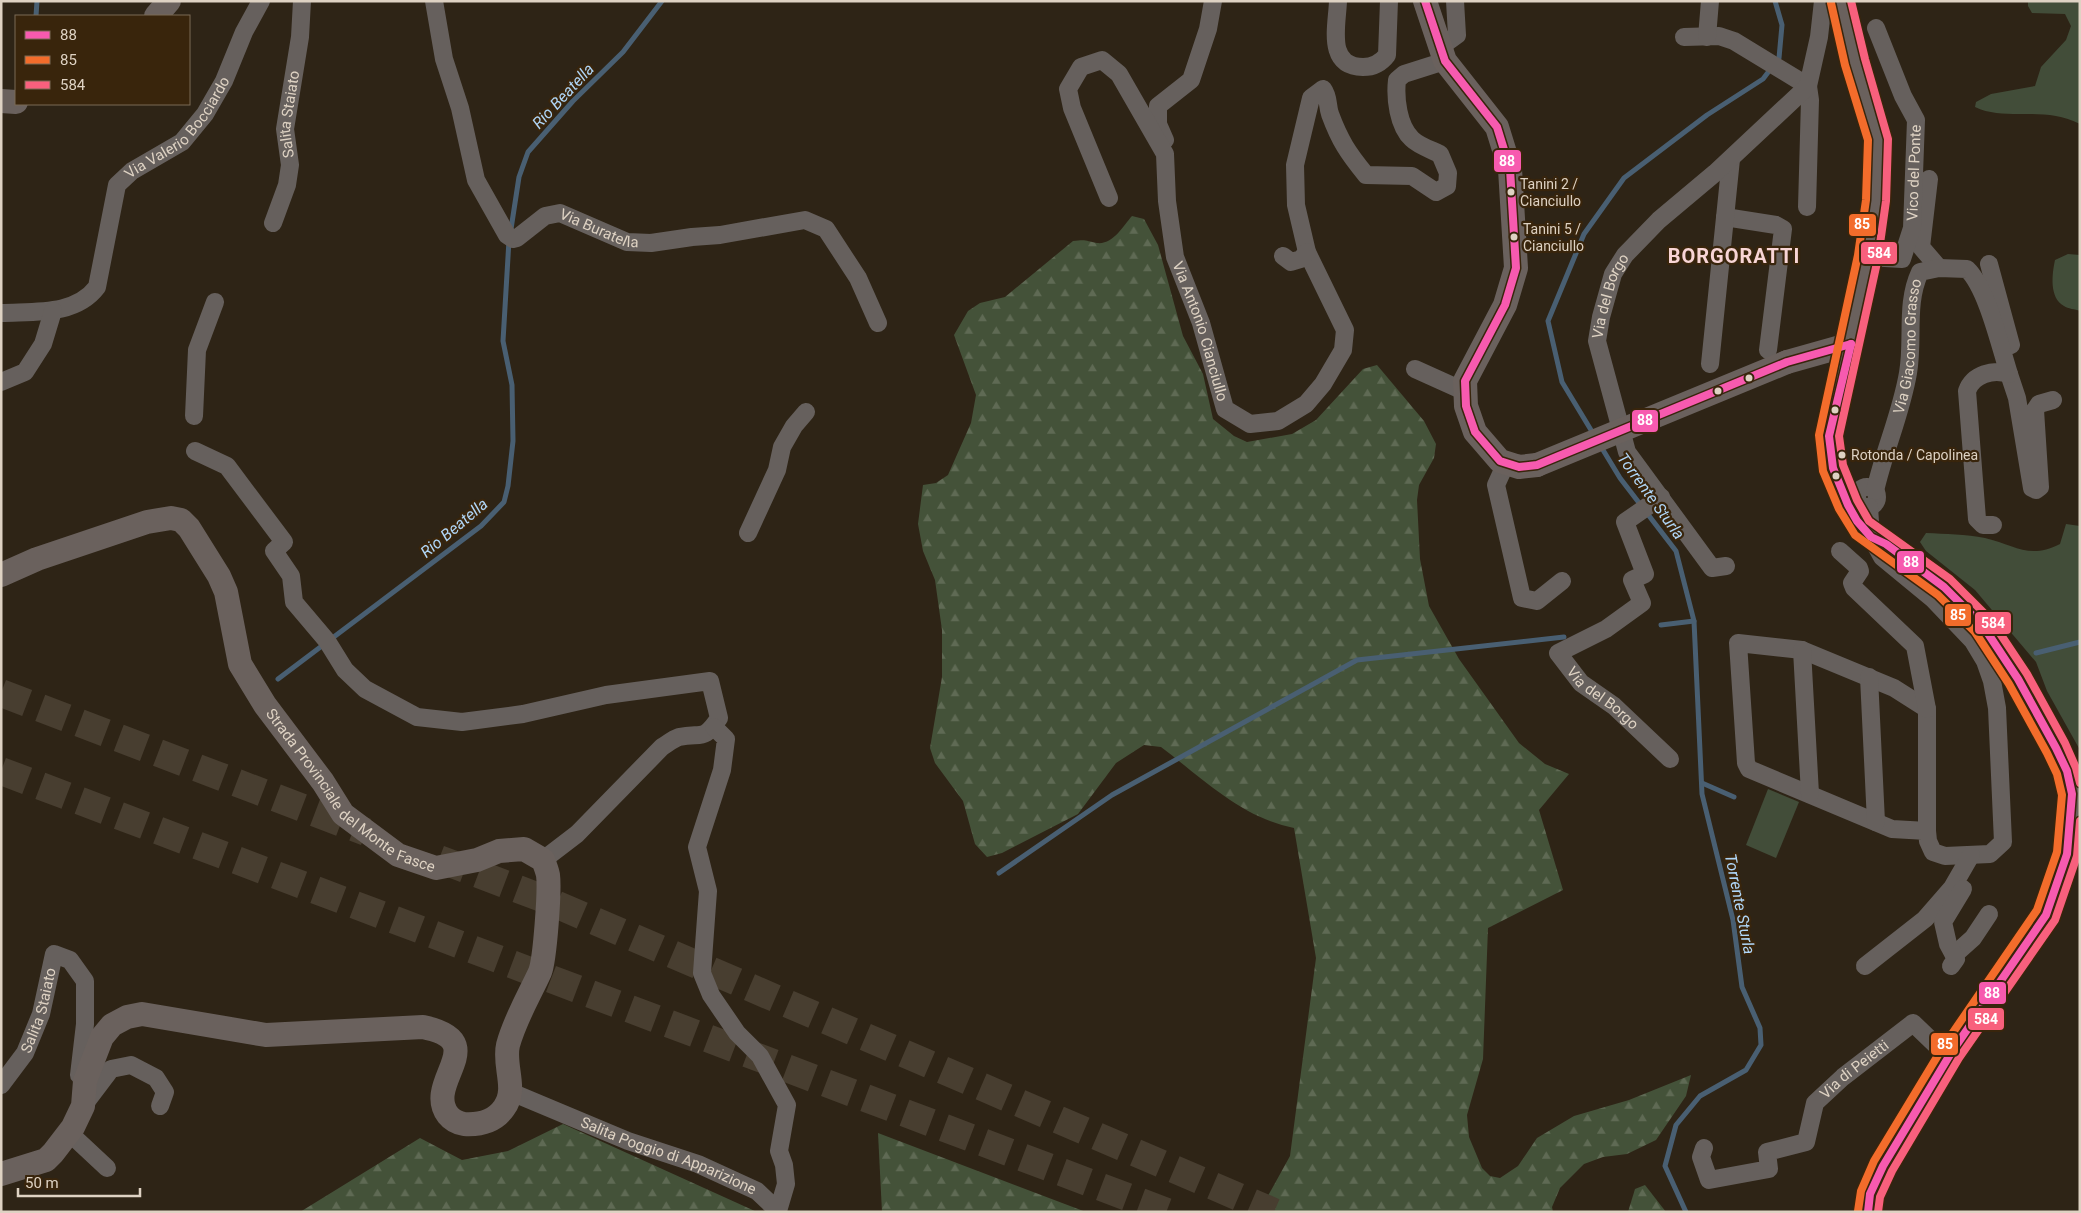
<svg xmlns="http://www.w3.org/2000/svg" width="2081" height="1213" font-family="Roboto,sans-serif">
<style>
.grass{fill:#424d39}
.forest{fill:url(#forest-firs)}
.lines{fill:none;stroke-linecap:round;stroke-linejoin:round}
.stream{stroke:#495f72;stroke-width:5}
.highway-tunnel{stroke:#483e30;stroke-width:28;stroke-dasharray:28 14;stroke-linecap:butt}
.street{stroke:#66605d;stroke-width:18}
.secondary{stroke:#6a615d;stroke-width:24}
.secondary-bridge{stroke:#6a615d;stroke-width:24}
.bus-1-casing{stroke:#39250c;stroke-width:11}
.bus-2-casing{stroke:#39250c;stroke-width:11}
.bus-3-casing{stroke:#39250c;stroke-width:11}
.bus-1{stroke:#f75aaf;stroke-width:8}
.bus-2{stroke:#f36c2b;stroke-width:8}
.bus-3{stroke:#f8607d;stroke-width:8}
.bus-dot{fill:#ded2c3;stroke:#39250c;stroke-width:2}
.labels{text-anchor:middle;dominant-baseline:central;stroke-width:4.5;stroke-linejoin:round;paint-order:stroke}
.bus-label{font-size:14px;fill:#ded2c3;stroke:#39250c;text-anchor:start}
.street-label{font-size:15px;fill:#ded2c3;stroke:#39250c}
.water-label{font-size:16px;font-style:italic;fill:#afd5f6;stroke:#39250c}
.district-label{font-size:20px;font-weight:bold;letter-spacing:1px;fill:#f8d5d6;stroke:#39250c}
.line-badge{stroke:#39250c;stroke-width:2}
.badge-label{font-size:14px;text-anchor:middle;font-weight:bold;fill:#fff}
</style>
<defs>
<pattern id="forest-firs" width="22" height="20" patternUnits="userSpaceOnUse" patternTransform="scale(1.25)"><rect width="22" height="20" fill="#445239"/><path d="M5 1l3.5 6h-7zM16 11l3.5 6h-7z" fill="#5f6a54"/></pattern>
</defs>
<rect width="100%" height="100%" fill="#2e2416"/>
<g class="grass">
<path d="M2028,1H2080V124C2043,105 2006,122 1975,107L1976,102L1991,94L2035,86L2041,67L2066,40L2071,26L2065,14L2032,13L2028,6Z"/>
<path d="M2068,254L2080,255V311C2075,309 2068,309 2064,306C2049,298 2052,274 2055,260Z"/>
<path d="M2066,524L2080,526V750L2047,691L2036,662L1975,590L1926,551L1920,542L1926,533C1945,534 1966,534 1985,538C2015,545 2029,560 2060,544Z"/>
<path d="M1768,789L1799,802L1776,858L1746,845Z"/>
</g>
<g class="forest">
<path d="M1132,216L1144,219L1158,245L1183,336L1203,374L1213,419L1234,436L1247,442L1292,434L1316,420L1363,369L1377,365L1424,421L1436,444L1434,458L1419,485L1417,500L1420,559L1429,606L1459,659L1519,743L1545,764L1569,774L1539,810L1563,890L1488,928L1483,1059L1467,1115L1469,1137L1482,1168L1490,1176L1500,1178L1518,1166L1537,1138L1574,1116L1629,1100L1691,1075L1686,1096L1656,1140L1627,1154L1603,1157L1584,1164L1560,1188L1552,1207L1553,1212H1259L1290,1156L1316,958L1294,828C1242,818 1202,778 1161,747L1144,745L1116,763L1078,814L1002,853L987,857L975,844L963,801L935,763L930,748L942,677V630L935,580L923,551L918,524L923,485L936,483L948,475L971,423L976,395L954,335L968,311L980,303L1005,297L1073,241C1087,239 1086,241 1097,243C1113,245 1123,226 1132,216Z"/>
<path d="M563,1124L757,1212H300L420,1138L462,1160L508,1151Z"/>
<path d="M878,1133L1086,1212H882Z"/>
<path d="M1645,1185L1666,1212H1628L1635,1189Z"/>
</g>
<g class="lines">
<g class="stream">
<path d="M36,16L37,1"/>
<path d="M511,229L519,177L528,152L573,101L623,52L662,1"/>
<path d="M1594,435L1562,382L1548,321L1584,234L1624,178L1707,115L1763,79L1779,58L1782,25L1775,1"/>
<path d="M1600,445L1620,478L1676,551L1694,621L1702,794L1733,920L1742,987L1760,1028L1761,1045L1746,1070L1700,1096L1676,1125L1665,1166L1686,1212"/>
<path d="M1661,625L1694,621"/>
<path d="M2036,653L2080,642"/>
<path d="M278,679L481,526L504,502L508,486L513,441L512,385L503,341L509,240"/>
<path d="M1702,783L1734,797"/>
<path d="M999,873L1112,795L1357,660L1564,637"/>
</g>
<g class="highway-tunnel">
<path d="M1,693L366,832"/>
<path d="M1,771L1167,1212"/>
<path d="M439,859L539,897L1274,1212"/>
</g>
<g class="street">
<path id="s1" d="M434,1L444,59L460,108L476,180L507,235L513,239L517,238L545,216L560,213L627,242L651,243L692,237L720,235L805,220L826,229L858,278L878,323"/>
<path d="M1338,1C1337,27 1326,66 1363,67C1373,67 1381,63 1387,55L1389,1"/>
<path d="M1684,37L1719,36L1734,41L1808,86L1810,100L1807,207"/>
<path d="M1707,37L1710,1"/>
<path d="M1439,48L1457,35L1455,1"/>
<path d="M1165,140L1158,124V106L1191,80L1208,29L1213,1"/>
<path d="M1929,179L1921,247L1939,268"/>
<path id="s2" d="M1109,198L1072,108L1068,89L1081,67L1102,60L1119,74L1165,154L1167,201L1175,257L1201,323L1225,409L1250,424L1278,421L1306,404L1323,384L1343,350L1345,330L1307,252L1296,205L1295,165L1311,98L1323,89C1329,97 1327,105 1330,114C1340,141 1348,153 1366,175L1412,176L1436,192L1447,186L1448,173L1440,154C1432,150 1419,146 1412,139C1398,126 1395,98 1397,80L1404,74L1445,61"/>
<path d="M1725,217L1776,225L1783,229L1768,350"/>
<path id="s3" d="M273,223L287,185L290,165L285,129L300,37L302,1"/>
<path d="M1283,256L1291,262L1301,259L1307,252"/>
<path id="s4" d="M1868,257L1902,259L1912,228L1916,120L1903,96L1876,28"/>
<path d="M1989,264L2011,345"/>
<path id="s5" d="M1,313C34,311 75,316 97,287L117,185L132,171L182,142L205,114L224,81L244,32L261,1"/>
<path d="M1710,364L1731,159"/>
<path d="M1415,369L1466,392"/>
<path d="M2009,374L2017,398L2032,488L2036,490L2040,487L2035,410L2039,404L2053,400"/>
<path d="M1,382L25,372L43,344L53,311"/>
<path d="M194,416L197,350L215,302"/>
<path d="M195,451L227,466L284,542L274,551L291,576L294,602L327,641L345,670L365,689L417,717L462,722L523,714L606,695L710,681L719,718C703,742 702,732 679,737C673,739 667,744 662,747L577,834L543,860"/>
<path d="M1506,463L1496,485L1522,598L1537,601L1562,581"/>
<circle cx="1867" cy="497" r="10"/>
<path id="s6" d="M1875,491C1884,451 1901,414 1908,373C1914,339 1905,304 1920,272L1939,268L1967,269C1987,288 2000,346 2009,374C1993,369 1973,374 1967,391L1977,519L1983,525H1993"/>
<path id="s7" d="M1661,497L1625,522L1645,574L1632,580L1642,603L1606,629L1558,653L1581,683L1614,706L1670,759"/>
<path d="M1869,507L1871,537L1882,557L1933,599L1973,641L1985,661L1992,681L1997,708L2003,842L1990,854L1945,856L1933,852L1928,841L1927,831V709L1894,688L1802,650L1738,643L1746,763L1749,769L1892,829L1927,831"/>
<path d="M748,533L777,470L782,447L794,426L806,412"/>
<path d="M1840,551L1859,568L1860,571L1852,583L1854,588L1915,646L1927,709"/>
<path id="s8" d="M1726,566L1712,568L1627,452L1597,341L1601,317L1613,274L1625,255L1659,220L1715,173L1808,86L1819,37L1823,1"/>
<path d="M1802,650L1810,794"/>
<path d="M1869,677L1876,822"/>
<path d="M1954,955L1973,938L1989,914"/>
<path d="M1865,966L1925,919L1952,888L1971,855"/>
<path d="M1951,966L1956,959L1948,944L1943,922L1963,889"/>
<path id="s9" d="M1,1085L25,1053L41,1014L54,954L70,960L85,981V1024L79,1075L83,1079"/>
<path id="s10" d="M511,1092L628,1141L698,1164L757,1191L778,1211L786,1184L784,1165L779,1151L787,1105L760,1056L737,1033L711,995L702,973L708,891L697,847L722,770L726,739L714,727"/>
<path d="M83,1106L111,1069L131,1065L156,1078L165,1092L160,1106"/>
<path d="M77,1140L107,1168"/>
<path id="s11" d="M1704,1148L1701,1157L1709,1180L1769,1169L1767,1152L1806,1142L1815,1103L1843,1077L1913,1023L1938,1047L1951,1053"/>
</g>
<g class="secondary">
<path d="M1425,1L1445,61L1497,127L1510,169L1516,268L1505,305L1465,381L1466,406L1475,432L1500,461L1519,467L1537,465"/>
<path d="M1841,1L1855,62L1878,139L1876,201L1868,257L1829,436L1833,468L1848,505L1862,528L1944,587L1983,626L2018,679L2056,748L2067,771L2072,794L2067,854L2046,915L1951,1053L1883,1166L1870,1194L1868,1212"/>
<path d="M156,16L169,1"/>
<path d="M1,101L16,102"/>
<path d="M1787,362L1851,344"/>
<path id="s12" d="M1,575L37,559L147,522L171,518L181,520L189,528L219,576L226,592L240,664L265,705L323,782L343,814L398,855L436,868L477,860L499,851L524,849L543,860C545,865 547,870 548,875C550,890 545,959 540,972C529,996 515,1019 508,1045C503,1066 518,1089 504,1108C495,1121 480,1125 464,1124C458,1123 452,1120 448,1115C423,1082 494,1042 423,1027L266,1035L142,1014L127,1017L112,1025L102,1037L85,1081L83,1106L73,1127L53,1153L46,1160L1,1174"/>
</g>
<path class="secondary-bridge" d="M1537,465L1787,362"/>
<defs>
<g id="bus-1">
<path d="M1425,1L1445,61L1497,127L1510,169L1516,268L1505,305L1465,381L1466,406L1475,432L1500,461L1519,467L1537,465L1787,362L1851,344"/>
<path d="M1851,344L1829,436L1833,468L1848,505L1857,521L1871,537L1886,544L1944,587L1983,626L2018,679L2056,748L2067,771L2072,794L2067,854L2046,915L1951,1053L1883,1166L1870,1194L1868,1212"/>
</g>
<path id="bus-2" d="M1831,3L1845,65L1868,140L1866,200L1858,255L1819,435L1823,471L1839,509L1855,535L1938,595L1975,632L2009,684L2047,753L2057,774L2062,795L2057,852L2037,910L1943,1047L1874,1161L1861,1191L1858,1211"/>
<g id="bus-3">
<path d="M1851,1L1865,59L1888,139L1886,201L1878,258L1839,436L1843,465L1857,500L1869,521L1950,579L1991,620L2027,674L2065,743L2076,768L2080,783"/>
<path d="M1878,1212L1880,1197L1892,1171L1959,1058L2055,920L2077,856L2080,821"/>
</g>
</defs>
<use href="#bus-1" class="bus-1-casing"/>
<use href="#bus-2" class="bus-2-casing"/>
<use href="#bus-3" class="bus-3-casing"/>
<use href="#bus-1" class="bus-1"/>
<use href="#bus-2" class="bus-2"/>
<use href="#bus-3" class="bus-3"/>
</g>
<g class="bus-dot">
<circle cx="1511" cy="192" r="4.5"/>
<circle cx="1514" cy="237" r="4.5"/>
<circle cx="1749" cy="378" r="4.5"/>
<circle cx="1718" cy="391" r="4.5"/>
<circle cx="1835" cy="410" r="4.5"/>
<circle cx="1842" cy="455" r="4.5"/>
<circle cx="1836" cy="476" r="4.5"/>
</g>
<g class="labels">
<g class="bus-label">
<text x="1520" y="184">Tanini 2 /<tspan x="1520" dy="17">Cianciullo</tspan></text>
<text x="1523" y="229">Tanini 5 /<tspan x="1523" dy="17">Cianciullo</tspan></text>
<text x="1851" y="455">Rotonda / Capolinea</text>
</g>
<g class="street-label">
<text stroke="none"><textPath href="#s3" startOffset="112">Salita Staiato</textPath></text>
<text stroke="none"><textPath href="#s5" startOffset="292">Via Valerio Bocciardo</textPath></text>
<text stroke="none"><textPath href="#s4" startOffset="122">Vico del Ponte</textPath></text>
<text stroke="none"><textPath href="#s1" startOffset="352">Via Buratella</textPath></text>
<text stroke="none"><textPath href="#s8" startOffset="320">Via del Borgo</textPath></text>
<text stroke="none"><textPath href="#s2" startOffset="461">Via Antonio Cianciullo</textPath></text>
<text stroke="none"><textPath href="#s6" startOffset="149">Via Giacomo Grasso</textPath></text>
<text stroke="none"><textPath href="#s7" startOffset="301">Via del Borgo</textPath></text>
<text stroke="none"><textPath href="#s12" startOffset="521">Strada Provinciale del Monte Fasce</textPath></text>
<text stroke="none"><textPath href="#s9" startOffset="85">Salita Staiato</textPath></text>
<text stroke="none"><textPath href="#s11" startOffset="244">Via di Peietti</textPath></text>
<text stroke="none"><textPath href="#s10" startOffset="170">Salita Poggio di Apparizione</textPath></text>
</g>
<g class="water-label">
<text transform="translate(563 96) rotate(-47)">Rio Beatella</text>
<text transform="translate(1651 496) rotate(54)">Torrente Sturla</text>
<text transform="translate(454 528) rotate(-40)">Rio Beatella</text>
<text transform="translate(1740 904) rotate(79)">Torrente Sturla</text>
</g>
<g class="district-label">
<text x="1734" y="256">BORGORATTI</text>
</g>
</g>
<g class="line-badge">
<rect x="1493" y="149" width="29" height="24" rx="5" fill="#f75aaf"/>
<rect x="1848" y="213" width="29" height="24" rx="5" fill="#f36c2b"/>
<rect x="1860" y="241" width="38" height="24" rx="5" fill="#f8607d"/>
<rect x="1631" y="409" width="28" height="24" rx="5" fill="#f75aaf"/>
<rect x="1896" y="550" width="29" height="24" rx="5" fill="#f75aaf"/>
<rect x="1944" y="603" width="28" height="24" rx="5" fill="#f36c2b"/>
<rect x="1974" y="611" width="38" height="24" rx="5" fill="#f8607d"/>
<rect x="1978" y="981" width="29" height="24" rx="5" fill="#f75aaf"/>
<rect x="1967" y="1007" width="38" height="24" rx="5" fill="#f8607d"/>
<rect x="1930" y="1032" width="29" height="24" rx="5" fill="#f36c2b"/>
</g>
<g class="badge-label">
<text x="1507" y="166">88</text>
<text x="1862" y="229">85</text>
<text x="1879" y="258">584</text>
<text x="1645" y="425">88</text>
<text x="1911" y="567">88</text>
<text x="1958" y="620">85</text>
<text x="1993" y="628">584</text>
<text x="1992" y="998">88</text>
<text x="1986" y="1024">584</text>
<text x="1945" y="1049">85</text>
</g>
<rect width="2081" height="1213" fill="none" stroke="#ded2c3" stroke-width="5"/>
<rect x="15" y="15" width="175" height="90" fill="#39250c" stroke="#7b6a55"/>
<rect x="25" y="31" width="25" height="8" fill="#f75aaf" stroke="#7b6a55"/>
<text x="60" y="40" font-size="15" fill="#ded2c3">88</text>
<rect x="25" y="56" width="25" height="8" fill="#f36c2b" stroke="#7b6a55"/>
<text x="60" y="65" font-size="15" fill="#ded2c3">85</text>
<rect x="25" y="81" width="25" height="8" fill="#f8607d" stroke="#7b6a55"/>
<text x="60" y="90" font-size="15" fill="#ded2c3">584</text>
<path d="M18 1188v8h122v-8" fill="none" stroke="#ded2c3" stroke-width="2.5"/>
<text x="25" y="1188" font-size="15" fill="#ded2c3" stroke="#39250c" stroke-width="4" paint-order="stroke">50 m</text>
</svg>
